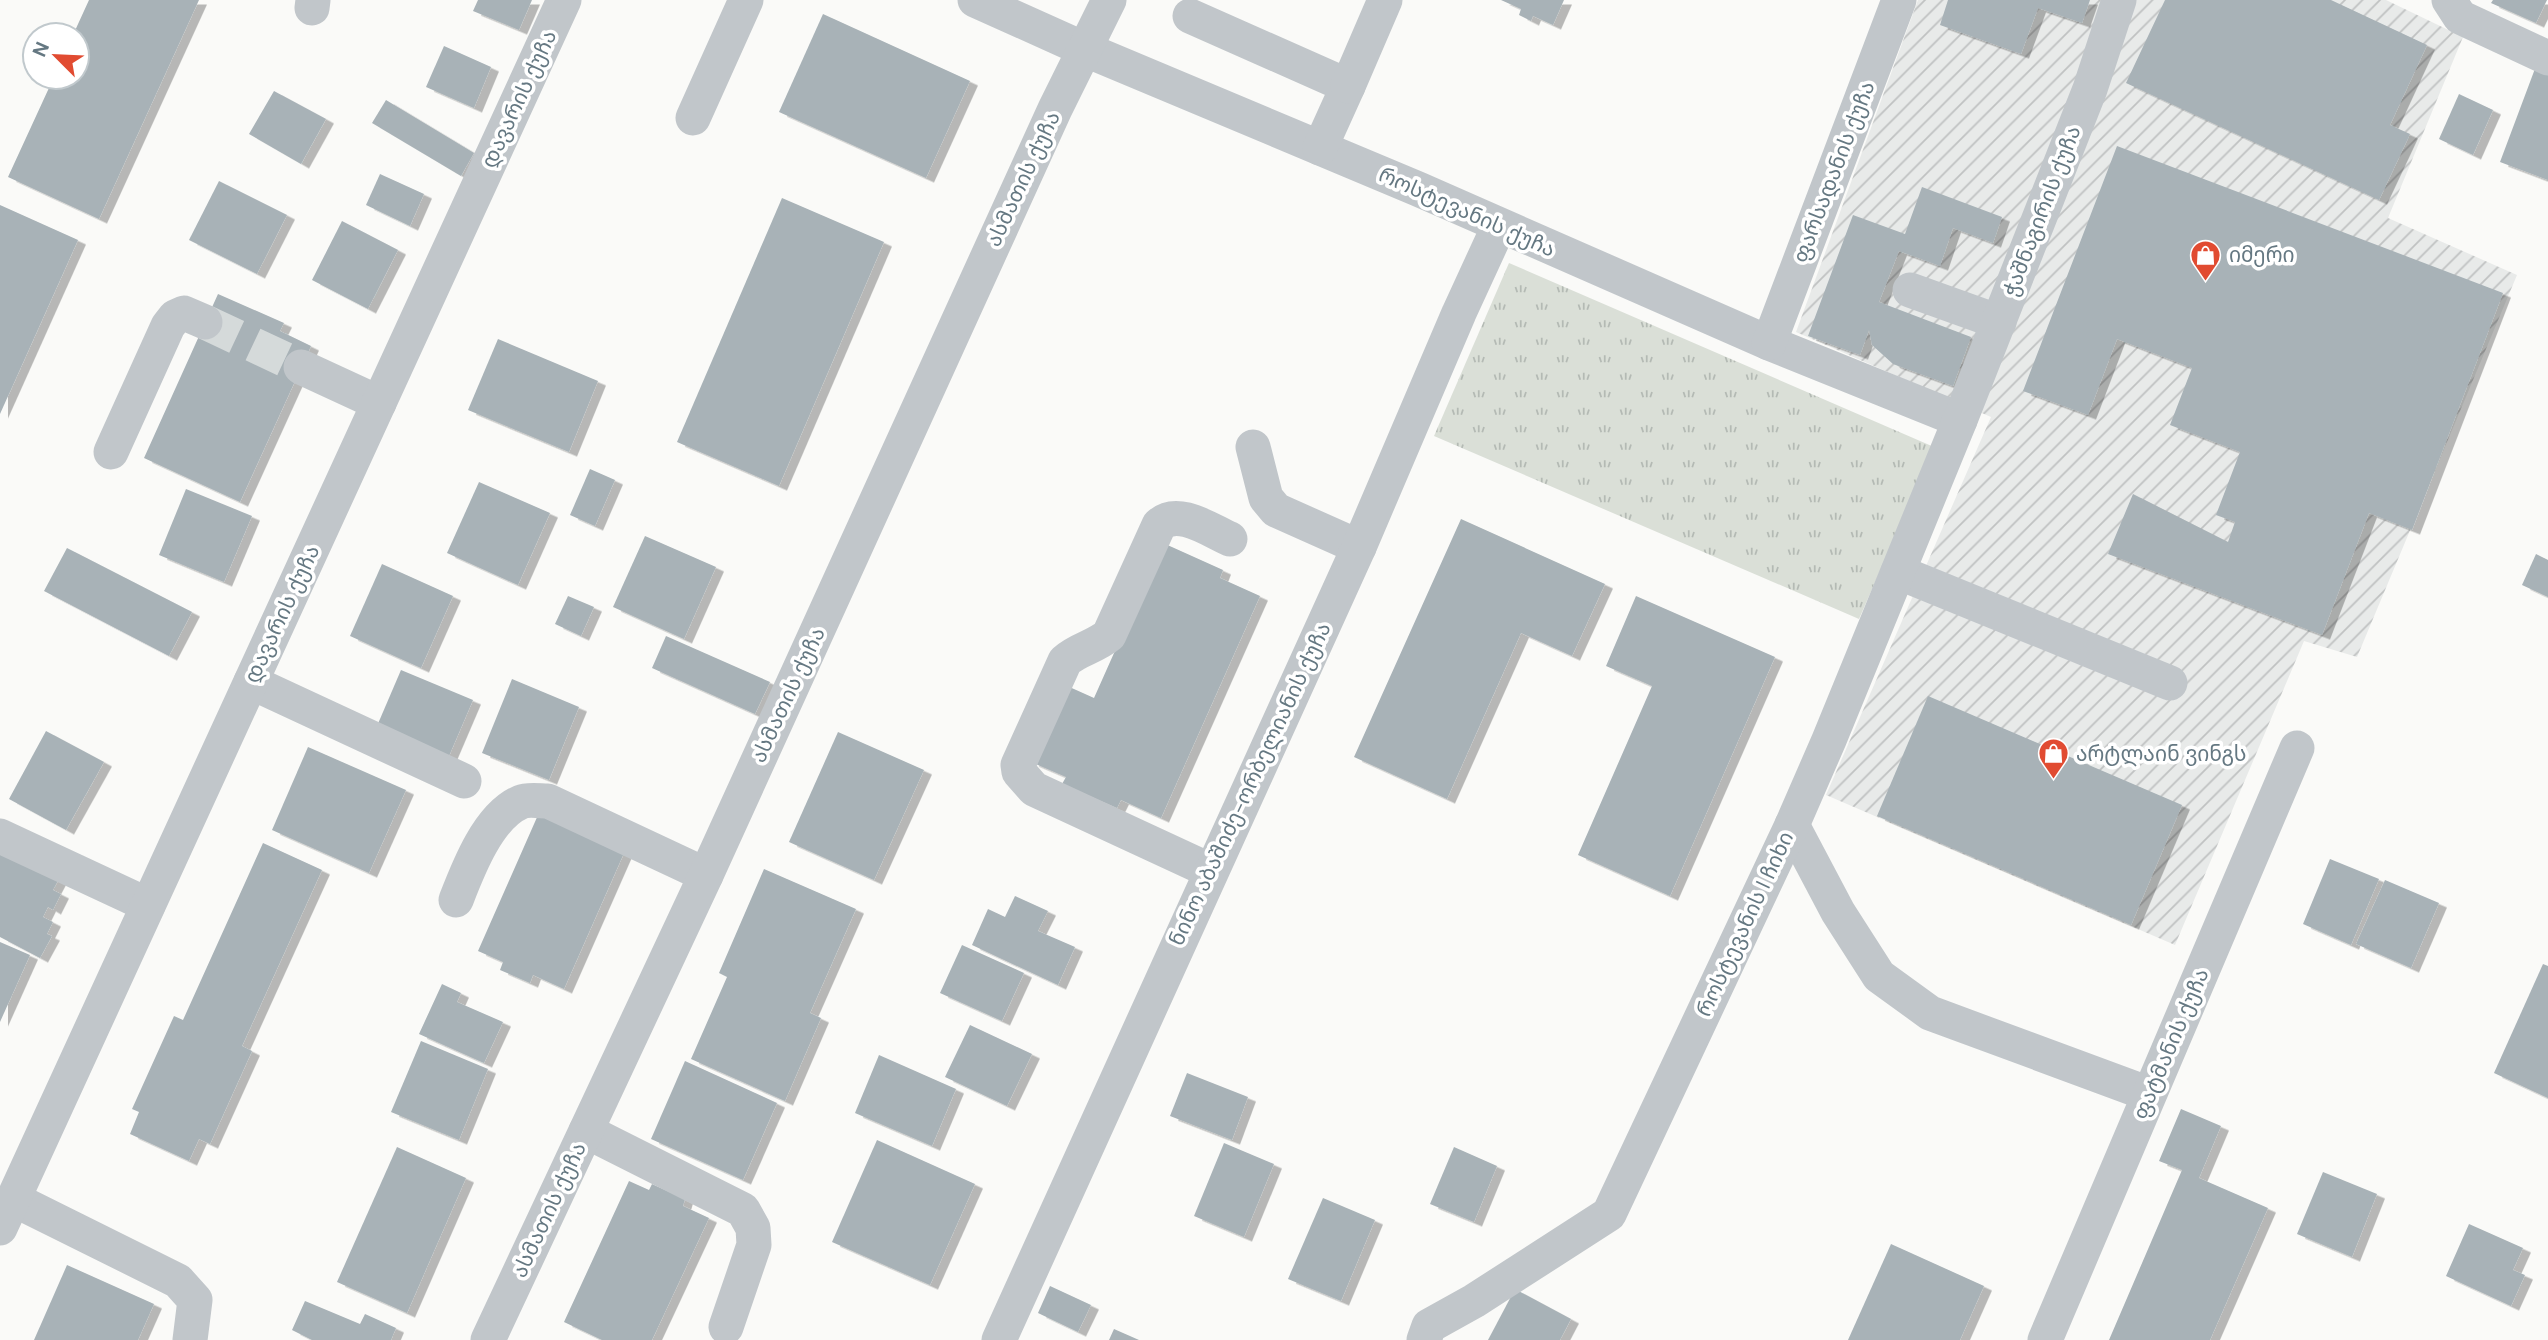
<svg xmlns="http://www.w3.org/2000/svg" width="2548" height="1340" font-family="'DM Sans','Noto Sans Georgian',sans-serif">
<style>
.industrial{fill:url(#industrial-furrows)}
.park{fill:url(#park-tufts)}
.building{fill:#a8b2b7;filter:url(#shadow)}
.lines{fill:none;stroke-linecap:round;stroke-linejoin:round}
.minor-tunnel{stroke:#d5dada;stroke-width:35;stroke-dasharray:35 18;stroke-linecap:butt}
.minor{stroke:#c1c6ca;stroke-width:35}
.labels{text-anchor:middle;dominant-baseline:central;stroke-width:7;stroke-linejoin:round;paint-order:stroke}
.street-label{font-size:21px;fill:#657882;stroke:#fff}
.poi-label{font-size:21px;fill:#657882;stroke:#fff;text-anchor:start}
</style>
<defs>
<pattern id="industrial-furrows" width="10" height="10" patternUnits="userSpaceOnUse" patternTransform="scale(1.75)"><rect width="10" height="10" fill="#e8eae9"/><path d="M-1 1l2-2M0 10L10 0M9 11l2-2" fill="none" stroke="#c0c2c2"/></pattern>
<pattern id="park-tufts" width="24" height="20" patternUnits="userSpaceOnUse" patternTransform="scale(1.75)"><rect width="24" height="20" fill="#dadfd7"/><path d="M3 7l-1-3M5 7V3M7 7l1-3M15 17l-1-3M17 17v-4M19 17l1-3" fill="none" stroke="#b4bab4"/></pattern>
<filter id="shadow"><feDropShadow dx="8" dy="4.5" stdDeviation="0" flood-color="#0004"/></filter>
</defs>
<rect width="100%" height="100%" fill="#fafaf8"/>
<path class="industrial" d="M1918,0H2386L2463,37L2388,218L2517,275L2357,657L2304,641L2175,945L1826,795L1991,417L1796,332Z"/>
<path class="park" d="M1509,263L1934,447L1859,619L1434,436Z"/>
<g class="building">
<path d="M89,0H199L99,219L8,177L54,77H77V35H73Z"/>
<path d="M478,0H532L519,30L473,11Z"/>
<path d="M1501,0H1564L1553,25L1533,16L1531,21L1519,15L1521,9Z"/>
<path d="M1948,0H2090L2082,23L2038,8L2021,54L1940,25Z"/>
<path d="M2165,0H2331L2427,45L2390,125L2410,134L2379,200L2126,83Z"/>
<path d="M2493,0H2547L2536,23L2491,3Z"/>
<path d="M823,14L970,81L926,178L779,112Z"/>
<path d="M444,46L491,67L474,108L426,87Z"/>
<path d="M2536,66L2548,70V180L2500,162Z"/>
<path d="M274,91L326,119L301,164L249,134Z"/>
<path d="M2459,94L2493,110L2473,155L2439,139Z"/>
<path d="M386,100L474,153L461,176L372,123Z"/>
<path d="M2117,146L2503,293L2412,530L2369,513L2322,635L2108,554L2133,494L2228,542L2235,522L2216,515L2240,452L2170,425L2192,368L2117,339L2088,415L2023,391Z"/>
<path d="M380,174L424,194L410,226L366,205Z"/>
<path d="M219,181L287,215L257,274L189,240Z"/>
<path d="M1922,187L2002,217L1993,243L1953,228L1940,266L1899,251L1879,302L1971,337L1953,386L1893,364L1872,345L1869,330L1860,355L1808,336L1853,215L1905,234Z"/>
<path d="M782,198L884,242L779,486L677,442Z"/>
<path d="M0,205L78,240L0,414Z"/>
<path d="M342,221L398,250L368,309L312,280Z"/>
<path d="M218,294L284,323L280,331L311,346L240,502L144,458Z"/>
<path d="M498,339L598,381L569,452L468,410Z"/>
<path d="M590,469L615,480L595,526L570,515Z"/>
<path d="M479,482L550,513L518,585L447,553Z"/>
<path d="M186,489L252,516L224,582L159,555Z"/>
<path d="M1461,519L1605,584L1572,656L1521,633L1447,799L1354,757Z"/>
<path d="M645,536L716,567L684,639L613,607Z"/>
<path d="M1163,543L1223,570L1220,578L1260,596L1161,818L1121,800L1117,808L1062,784L1066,777L1031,762L1065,685L1094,698Z"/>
<path d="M67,548L192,612L169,656L44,591Z"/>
<path d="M2536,554L2548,560V597L2522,585Z"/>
<path d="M382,564L453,596L421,668L350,636Z"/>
<path d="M568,596L594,607L581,636L555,624Z"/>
<path d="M1636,596L1775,657L1670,896L1578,855L1652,686L1606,666Z"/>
<path d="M666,636L770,682L755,714L652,668Z"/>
<path d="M401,670L473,700L449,756L377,726Z"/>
<path d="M512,679L579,707L549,780L482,753Z"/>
<path d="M1928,696L2182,805L2131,925L1877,816Z"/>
<path d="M46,731L104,762L66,830L9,799Z"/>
<path d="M838,732L924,770L874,880L789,842Z"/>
<path d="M308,747L406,790L369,873L272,830Z"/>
<path d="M538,815L624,853L564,989L533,975L530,983L500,970L503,962L478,951Z"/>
<path d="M0,824L69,860L53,890L61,894L53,910L48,907L43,917L53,922L47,934L52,936L40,958L0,937Z"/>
<path d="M263,843L322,870L242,1046L252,1051L210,1144L199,1139L189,1161L130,1134L139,1112L132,1109L174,1016L183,1020Z"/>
<path d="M2330,859L2379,879L2351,945L2303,924Z"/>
<path d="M764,869L856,909L810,1013L821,1018L785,1101L691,1059L727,977L719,973Z"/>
<path d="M2385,880L2439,903L2411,968L2356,944Z"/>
<path d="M1015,896L1048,911L1038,931L1075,947L1058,985L972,945L988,909L1005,917Z"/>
<path d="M0,942L30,955L0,1022Z"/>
<path d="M962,945L1024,973L1002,1021L940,993Z"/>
<path d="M2543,964L2548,966V1098L2494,1073Z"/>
<path d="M442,984L461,993L457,1002L503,1022L484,1063L419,1034Z"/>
<path d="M970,1025L1032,1054L1007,1106L945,1077Z"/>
<path d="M421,1041L488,1069L459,1140L391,1112Z"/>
<path d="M879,1055L956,1089L932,1146L855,1113Z"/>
<path d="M685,1061L777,1103L743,1180L651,1139Z"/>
<path d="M1187,1073L1248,1097L1232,1140L1170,1116Z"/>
<path d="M2181,1109L2221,1126L2199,1178L2268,1208L2210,1340H2109L2182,1170L2159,1161Z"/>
<path d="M877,1140L975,1184L930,1285L832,1242Z"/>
<path d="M1224,1143L1274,1164L1244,1237L1194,1216Z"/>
<path d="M397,1147L466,1178L407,1313L337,1282Z"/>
<path d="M1454,1147L1497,1166L1474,1222L1430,1204Z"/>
<path d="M2323,1172L2377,1194L2352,1257L2297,1234Z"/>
<path d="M629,1181L649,1190L652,1184L685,1199L683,1206L709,1218L652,1340H602L564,1322Z"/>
<path d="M1323,1198L1375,1220L1341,1301L1288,1279Z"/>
<path d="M2469,1224L2523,1248L2513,1270L2525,1275L2511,1306L2446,1276Z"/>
<path d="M1891,1244L1984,1286L1960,1340H1848Z"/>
<path d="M67,1265L154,1304L138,1340H34Z"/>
<path d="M1050,1286L1091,1305L1078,1332L1038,1313Z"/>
<path d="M1515,1289L1571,1319L1560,1340H1488Z"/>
<path d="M305,1301L360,1324L365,1314L396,1328L391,1340H312L292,1330Z"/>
<path d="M1114,1329L1139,1340H1109Z"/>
</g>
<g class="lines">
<path class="minor-tunnel" d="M205,322L301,367"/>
<g class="minor">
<path d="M975,0L1084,49L1418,189L1769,343L1960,420"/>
<path d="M2449,0L2460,17L2548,58"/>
<path d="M312,8L313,0"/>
<path d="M1190,16L1348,86L1320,148"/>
<path d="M1348,86L1385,0"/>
<path d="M693,118L746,0"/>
<path d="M1910,290L1999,322"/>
<path d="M1769,343L1899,0"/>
<path d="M301,367L379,403"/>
<path d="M1253,447L1266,498L1276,510L1359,547"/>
<path d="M111,452L168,326L175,317L184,313L205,322"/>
<path d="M1898,572L2170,683"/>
<path d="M251,682L464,781"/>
<path d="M1792,825L1838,912L1879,976L1930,1013L2149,1094"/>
<path d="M0,836L148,905"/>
<path d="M1211,871L1034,789L1019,772L1018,765L1065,661C1078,649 1095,647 1109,635L1159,525C1178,507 1211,531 1230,539"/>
<path d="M456,900C468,869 488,816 521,802C528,799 540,801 548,801L706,875"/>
<path d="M586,1131L743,1210L753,1228L754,1245L726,1327"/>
<path d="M13,1199L178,1281L195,1300L190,1340"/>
<path d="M0,1228L564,0"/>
<path d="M488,1340L706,875L1055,109L1109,0"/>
<path d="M999,1340L1359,547L1459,313L1499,226"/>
<path d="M1424,1340L1429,1326L1474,1301L1609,1214L1792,825L1829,740L1960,420L2090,89L2119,0"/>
<path d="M2045,1340L2297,748"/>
</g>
</g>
<defs>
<symbol id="shop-pin" viewBox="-11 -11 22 30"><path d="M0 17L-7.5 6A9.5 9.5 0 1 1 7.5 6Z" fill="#e14b31" stroke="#fff"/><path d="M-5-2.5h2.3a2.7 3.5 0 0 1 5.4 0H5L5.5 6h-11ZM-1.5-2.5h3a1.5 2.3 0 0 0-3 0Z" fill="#fff"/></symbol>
</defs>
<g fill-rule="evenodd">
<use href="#shop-pin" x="2188" y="238" width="35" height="47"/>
<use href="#shop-pin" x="2036" y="736" width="35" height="47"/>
</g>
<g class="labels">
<g class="street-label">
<text transform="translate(519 99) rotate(-65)">დავარის ქუჩა</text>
<text transform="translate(1834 172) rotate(-69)">ფარსადანის ქუჩა</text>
<text transform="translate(1023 179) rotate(-65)">ასმათის ქუჩა</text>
<text transform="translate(2042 211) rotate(-69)">ჭაშნაგირის ქუჩა</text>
<text transform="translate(1467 212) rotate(24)">როსტევანის ქუჩა</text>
<text transform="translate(282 614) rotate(-65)">დავარის ქუჩა</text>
<text transform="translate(788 695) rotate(-65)">ასმათის ქუჩა</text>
<text transform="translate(1250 784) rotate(-65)">ნინო აბაშიძე-ორბელიანის ქუჩა</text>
<text transform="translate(1745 924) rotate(-65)">როსტევანის I ჩიხი</text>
<text transform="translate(2171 1044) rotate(-67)">ფატმანის ქუჩა</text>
<text transform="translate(549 1210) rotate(-65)">ასმათის ქუჩა</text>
</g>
<g class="poi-label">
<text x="2229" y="255">იმერი</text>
<text x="2076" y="754">არტლაინ ვინგს</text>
</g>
</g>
<g transform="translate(56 56) rotate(294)"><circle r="33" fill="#ffffff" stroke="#c1c9cd" stroke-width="2"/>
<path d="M0-5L12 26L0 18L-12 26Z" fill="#e14b31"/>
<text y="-10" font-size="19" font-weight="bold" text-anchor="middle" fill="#657882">N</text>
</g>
</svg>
